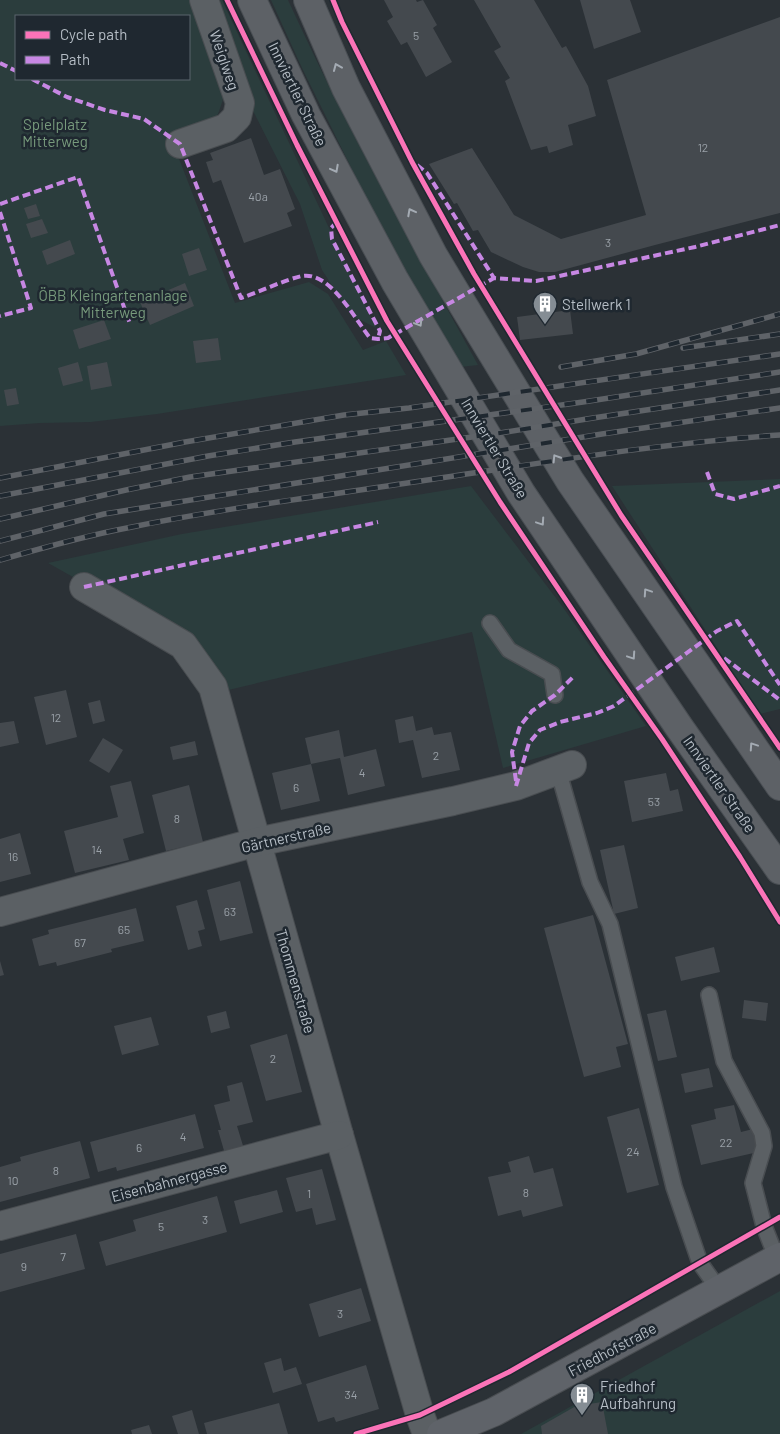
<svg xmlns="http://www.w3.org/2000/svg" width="780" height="1434" font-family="Barlow,sans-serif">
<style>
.green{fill:#2b3d3d;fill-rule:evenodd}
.building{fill:#44494e}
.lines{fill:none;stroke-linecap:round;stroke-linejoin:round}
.lane-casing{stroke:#494d51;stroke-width:18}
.street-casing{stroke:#494d51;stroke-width:30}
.secondary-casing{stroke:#494d51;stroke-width:30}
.primary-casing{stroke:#494e53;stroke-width:30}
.lane{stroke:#5b6064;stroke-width:15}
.street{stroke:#5b6064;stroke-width:28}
.secondary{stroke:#5f6369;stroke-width:28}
.primary{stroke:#5d6166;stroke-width:28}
.rail-casing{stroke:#5f6368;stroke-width:5.5}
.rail{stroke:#1f2830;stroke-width:4;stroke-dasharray:11;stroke-linecap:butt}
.quiet{stroke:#c787e3;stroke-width:4;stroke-dasharray:8 4;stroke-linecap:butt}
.cycleway-casing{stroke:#1f2830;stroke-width:8}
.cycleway{stroke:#fb73b8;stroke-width:5}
.oneway{stroke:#a4abb3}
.labels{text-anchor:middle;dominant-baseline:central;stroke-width:5;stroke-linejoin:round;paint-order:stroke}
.number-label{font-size:12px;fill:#9aa1a8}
.street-label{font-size:15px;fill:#b6bec6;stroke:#1f2830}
.park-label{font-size:15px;fill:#779a7c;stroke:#1f2830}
.poi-label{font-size:15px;fill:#b6bec6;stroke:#1f2830;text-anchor:start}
</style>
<rect width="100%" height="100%" fill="#2b3136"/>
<g class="green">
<path d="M0,0H194L226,91L218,114L209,125L176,151L235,303L309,282L328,294L363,350L386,341L406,375L157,414L91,422L40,423L0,426ZM16,16H189V79H16Z"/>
<path d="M209,0H222L376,328L351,315L322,270L300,204L241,87Z"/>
<path d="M271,0H288C345,125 412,245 478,365L460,367L377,220L302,68Z"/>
<path d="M780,479V709L760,714L612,486Z"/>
<path d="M471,486L562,606L646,726L503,768L472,632L224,691L198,647L48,563L182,534Z"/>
<path d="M780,1291V1434H521Z"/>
</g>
<g class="building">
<path d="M384,0H416L417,2L423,0L437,25L433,28L452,62L426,77L407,42L401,45L387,21L393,17Z"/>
<path d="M474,0H534L562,48L566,46L588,86L596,116L568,125L573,145L549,153L547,146L531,150L505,81L510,78L494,51L501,47Z"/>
<path d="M580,0H630L641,32L594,49Z"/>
<path d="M780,17V213L655,245L555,272H539L523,267L491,252L478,230L473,231L457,203L454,204L429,164L472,148L514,215L561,239L646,215L607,80Z"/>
<path d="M251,138L264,175L280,169L295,209L287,213L292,226L244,243L221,180L213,183L206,162L213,160L210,153Z"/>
<path d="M36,204L40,216L28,219L24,208Z"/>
<path d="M42,219L48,233L31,238L26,224Z"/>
<path d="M70,240L75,254L47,265L42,251Z"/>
<path d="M199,248L207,270L189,276L182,254Z"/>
<path d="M185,283L194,306L150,325L140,302Z"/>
<path d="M570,310L573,334L520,340L517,317Z"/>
<path d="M104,320L111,339L79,349L73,330Z"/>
<path d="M218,338L221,360L196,363L193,341Z"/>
<path d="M78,362L83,381L63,386L58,368Z"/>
<path d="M107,362L112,386L91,390L87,366Z"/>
<path d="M16,388L19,404L7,406L4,390Z"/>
<path d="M66,690L77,737L46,745L34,697Z"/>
<path d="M100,700L105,721L93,724L88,703Z"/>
<path d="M413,716L416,731L432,727L434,735L451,732L460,770L422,778L413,740L399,743L395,720Z"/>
<path d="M14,721L19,743L0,747V723Z"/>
<path d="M339,730L344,757L376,749L385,786L348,795L340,758L311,764L305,738Z"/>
<path d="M103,738L123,750L109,773L89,761Z"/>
<path d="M195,741L198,755L173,760L170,747Z"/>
<path d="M311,764L320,801L281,810L272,773Z"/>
<path d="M666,773L670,791L678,789L683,811L632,822L624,781Z"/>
<path d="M131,781L144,833L123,839L129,860L75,873L64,831L118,817L110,786Z"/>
<path d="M189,785L203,842L166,851L152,795Z"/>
<path d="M20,833L31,874L0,882V839Z"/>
<path d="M624,845L638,908L614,914L600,850Z"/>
<path d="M240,881L253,933L220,941L207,890Z"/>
<path d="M197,900L205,929L198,931L202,946L188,950L176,906Z"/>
<path d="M136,908L144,941L111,949L112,952L57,966L56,962L39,966L32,939L49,934L48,930Z"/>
<path d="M593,915L628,1044L616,1047L621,1067L584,1077L544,928Z"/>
<path d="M714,947L720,972L681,981L675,957Z"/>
<path d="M0,961L4,975L0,976Z"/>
<path d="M744,1000L768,1003L766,1021L742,1018Z"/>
<path d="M666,1010L677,1057L658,1061L647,1014Z"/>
<path d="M226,1011L230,1028L211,1033L207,1016Z"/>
<path d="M151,1017L159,1045L122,1055L114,1026Z"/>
<path d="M287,1034L302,1092L266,1101L250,1045Z"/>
<path d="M709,1068L713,1087L685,1093L681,1074Z"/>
<path d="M242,1082L253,1122L237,1126L244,1149L225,1154L218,1130H221L214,1105L230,1101L227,1086Z"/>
<path d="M734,1105L741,1132L753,1129L758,1152L701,1165L691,1125L716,1119L714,1109Z"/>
<path d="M639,1108L659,1185L627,1193L607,1117Z"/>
<path d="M195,1114L204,1148L117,1171L116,1167L98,1172L90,1142Z"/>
<path d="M80,1141L90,1178L0,1202V1167L21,1161L20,1157Z"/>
<path d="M529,1156L534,1173L553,1168L563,1206L523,1217L521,1210L498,1216L488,1177L511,1172L508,1162Z"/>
<path d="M322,1169L336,1220L316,1225L312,1208L296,1212L286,1178Z"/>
<path d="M277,1190L283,1212L240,1224L234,1201Z"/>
<path d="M217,1196L227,1232L106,1266L99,1242L136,1231L133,1220Z"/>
<path d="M76,1234L85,1269L0,1292V1254Z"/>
<path d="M361,1288L371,1321L319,1337L309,1304Z"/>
<path d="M281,1358L284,1371L296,1367L302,1384L273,1393L264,1363Z"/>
<path d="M366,1365L379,1409L336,1422L334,1417L318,1422L306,1384Z"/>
<path d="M602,1402L608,1434H542L541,1426L576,1406Z"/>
<path d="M279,1403L288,1434H207L204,1423Z"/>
<path d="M192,1410L199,1434H178L172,1416Z"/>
<path d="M149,1425L152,1434H132L131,1430Z"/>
</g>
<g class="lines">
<defs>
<g id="lane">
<path d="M490,623L509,650L552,674L555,695"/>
<path d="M558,770L590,882L610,924L674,1187L700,1263L720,1291"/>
<path d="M709,995L724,1061L762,1133L764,1146L753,1183L764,1226L777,1259"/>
</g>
<g id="street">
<path d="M180,144L226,128L237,117L240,103L204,0"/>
<path d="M84,587L183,645L213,687L339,1135L420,1415L427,1434"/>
<path d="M0,912L257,842L453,801L516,786L572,765"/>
<path d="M0,1226L339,1135"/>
</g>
<path id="secondary" d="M441,1434L494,1412L780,1257"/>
<g id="primary">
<path d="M252,0L306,115L395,281L521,493L679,727L780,870"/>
<path d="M308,0L346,88L433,255L457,295L570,481L780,786"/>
</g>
</defs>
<use href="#lane" class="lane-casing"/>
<use href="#street" class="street-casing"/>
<use href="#secondary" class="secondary-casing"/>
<use href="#primary" class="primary-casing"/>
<use href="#lane" class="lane"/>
<use href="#street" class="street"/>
<use href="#secondary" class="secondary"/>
<use href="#primary" class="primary"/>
<defs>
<g id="rail">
<path d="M683,348L780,334"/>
<path d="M561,367L636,354L780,314"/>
<path d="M0,478L185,442L344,415L409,408L780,354"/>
<path d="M0,496L208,456L295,442L583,402L780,372"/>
<path d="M0,519L126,490L190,477L500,433L593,418L780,390"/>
<path d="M0,541L104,514L602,434L780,408"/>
<path d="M0,560C42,548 84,536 127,528C224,508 323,496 421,481C541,463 660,443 780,435"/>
</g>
</defs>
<use href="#rail" class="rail-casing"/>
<use href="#rail" class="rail"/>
<g class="quiet">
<path d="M0,63L16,71"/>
<path d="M32,79L67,97L105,110L144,119L180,144L241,298C259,292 284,280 302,276C330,271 355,319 370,338L378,339L388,338L494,278L536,281L695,247L780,225"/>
<path d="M417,165L427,173L494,278"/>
<path d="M0,204L78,177L130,324"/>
<path d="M0,212L31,308L0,316"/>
<path d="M337,222L331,228L332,239L380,331L378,339"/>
<path d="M707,472L715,494L734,499L780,486"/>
<path d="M84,587L378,522"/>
<path d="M724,658L780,700"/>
<path d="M516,781L512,752L520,726L532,711L555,695L573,677"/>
<path d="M516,786L529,743L540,730L560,722L597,713L614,706L717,631L737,621L780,685"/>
</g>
<defs>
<g id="cycleway">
<path d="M227,0L297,145L387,321L500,502L604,657L662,739L740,857L780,922"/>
<path d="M333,0L342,22L412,162L474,274L621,515L780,748"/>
<path d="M356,1434L420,1415L509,1372L780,1217"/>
</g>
</defs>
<use href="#cycleway" class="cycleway-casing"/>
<use href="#cycleway" class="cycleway"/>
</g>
<defs><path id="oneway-chevron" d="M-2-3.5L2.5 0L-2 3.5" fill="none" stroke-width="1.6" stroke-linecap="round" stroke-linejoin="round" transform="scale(1.25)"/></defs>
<g class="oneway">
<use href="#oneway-chevron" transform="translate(337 67) rotate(-113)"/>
<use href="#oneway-chevron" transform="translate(335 169) rotate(62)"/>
<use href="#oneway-chevron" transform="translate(411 212) rotate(-118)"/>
<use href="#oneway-chevron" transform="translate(419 323) rotate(59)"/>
<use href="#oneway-chevron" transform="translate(556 458) rotate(-122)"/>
<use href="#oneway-chevron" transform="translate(541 522) rotate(56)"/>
<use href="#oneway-chevron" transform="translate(647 592) rotate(-124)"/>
<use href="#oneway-chevron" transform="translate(632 656) rotate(56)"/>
<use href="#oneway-chevron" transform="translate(753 746) rotate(-124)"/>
</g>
<defs>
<symbol id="building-pin" viewBox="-11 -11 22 30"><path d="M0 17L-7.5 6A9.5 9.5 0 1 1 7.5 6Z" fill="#858d94" stroke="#1f2830"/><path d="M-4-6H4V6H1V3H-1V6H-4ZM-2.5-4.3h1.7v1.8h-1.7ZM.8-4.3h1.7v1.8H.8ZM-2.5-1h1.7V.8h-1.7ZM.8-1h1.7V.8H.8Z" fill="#fff"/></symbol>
</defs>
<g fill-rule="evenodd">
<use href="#building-pin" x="531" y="290" width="28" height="38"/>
<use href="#building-pin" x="568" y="1381" width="28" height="38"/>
</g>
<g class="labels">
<g class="number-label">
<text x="416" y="35">5</text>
<text x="703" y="147">12</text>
<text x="258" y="196">40a</text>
<text x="608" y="242">3</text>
<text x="56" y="717">12</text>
<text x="436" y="755">2</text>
<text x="362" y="772">4</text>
<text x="296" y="787">6</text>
<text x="654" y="801">53</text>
<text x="177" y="818">8</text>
<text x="97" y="849">14</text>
<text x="13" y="856">16</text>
<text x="230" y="911">63</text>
<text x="124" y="929">65</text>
<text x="80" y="942">67</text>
<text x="273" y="1058">2</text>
<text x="183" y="1136">4</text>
<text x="726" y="1142">22</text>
<text x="139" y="1147">6</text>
<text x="633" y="1151">24</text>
<text x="56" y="1170">8</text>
<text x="13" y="1180">10</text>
<text x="526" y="1192">8</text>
<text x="309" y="1193">1</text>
<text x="205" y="1219">3</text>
<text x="161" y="1226">5</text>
<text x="63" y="1256">7</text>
<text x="24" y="1266">9</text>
<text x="340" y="1313">3</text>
<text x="351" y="1394">34</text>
</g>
<g class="street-label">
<text transform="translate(225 60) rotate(71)">Weiglweg</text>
<text transform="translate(298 94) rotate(64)">Innviertler Straße</text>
<text transform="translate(495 448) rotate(59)">Innviertler Straße</text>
<text transform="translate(720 784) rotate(55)">Innviertler Straße</text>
<text transform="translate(286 837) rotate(-13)">Gärtnerstraße</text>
<text transform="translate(296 981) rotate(74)">Thommenstraße</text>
<text transform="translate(169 1181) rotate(-15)">Eisenbahnergasse</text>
<text transform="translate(612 1349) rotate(-28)">Friedhofstraße</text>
</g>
<g class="park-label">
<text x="55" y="124">Spielplatz<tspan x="55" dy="17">Mitterweg</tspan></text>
<text x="113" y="295">ÖBB Kleingartenanlage<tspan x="113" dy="17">Mitterweg</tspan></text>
</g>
<g class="poi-label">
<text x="562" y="304">Stellwerk 1</text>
<text x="600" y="1386">Friedhof<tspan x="600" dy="17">Aufbahrung</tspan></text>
</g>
</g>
<rect x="15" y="15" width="175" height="65" fill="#1f2830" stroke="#5b646c"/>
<rect x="25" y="31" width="25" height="8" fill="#fb73b8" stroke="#5b646c"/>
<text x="60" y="40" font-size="15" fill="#b6bec6">Cycle path</text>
<rect x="25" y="56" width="25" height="8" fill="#c787e3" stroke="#5b646c"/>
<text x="60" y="65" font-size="15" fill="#b6bec6">Path</text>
</svg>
